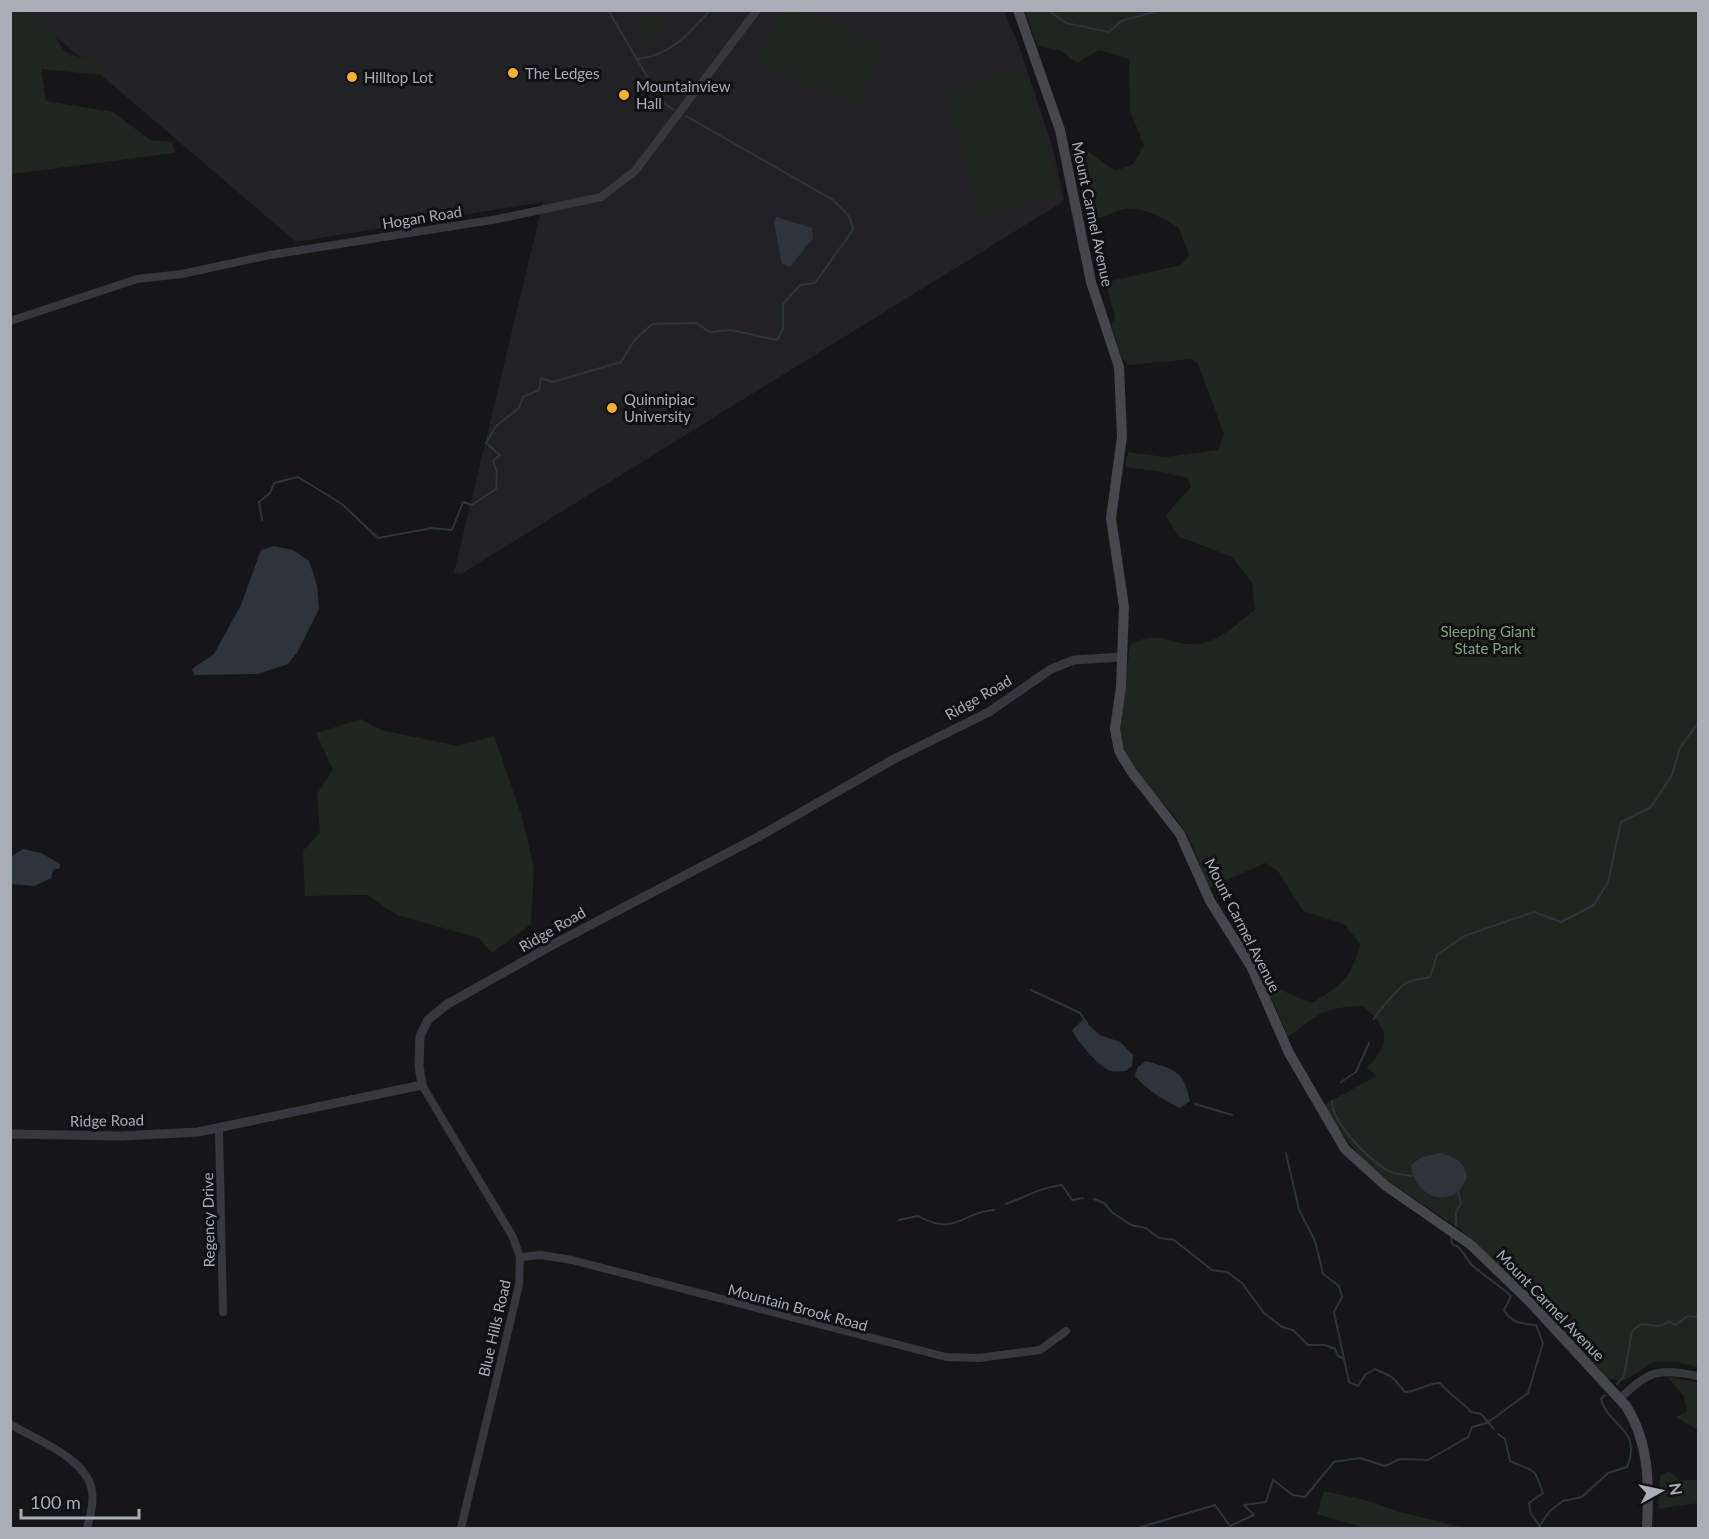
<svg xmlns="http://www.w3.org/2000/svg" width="1709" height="1539" font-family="Lato,sans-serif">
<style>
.built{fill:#222225}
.green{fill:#1e261f}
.water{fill:#2c353c}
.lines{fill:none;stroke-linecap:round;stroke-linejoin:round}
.stream{stroke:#2c353c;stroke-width:2}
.minor{stroke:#37383d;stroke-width:8}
.tertiary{stroke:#37383d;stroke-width:9}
.secondary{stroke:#45474d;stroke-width:10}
.poi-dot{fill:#f2b134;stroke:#111113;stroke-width:2}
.labels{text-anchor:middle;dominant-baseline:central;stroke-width:6;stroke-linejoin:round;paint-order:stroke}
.poi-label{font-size:15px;fill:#a8adb8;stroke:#111113;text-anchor:start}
.street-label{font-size:15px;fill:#a8adb8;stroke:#111113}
.park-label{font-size:15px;fill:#7fa381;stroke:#111113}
</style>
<rect width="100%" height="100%" fill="#161618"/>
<path class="built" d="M26,11H1004L1019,46L1053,149L1064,201L461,574L454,573L543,202L296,242Z"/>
<g class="green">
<path d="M11,10C38,10 52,28 64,51L103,67L102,75L41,69L46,101L113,112L150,140L172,142L175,153L11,174Z"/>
<path d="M782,11H803L884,47L858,106L759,62Z"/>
<path d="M1025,11H1698V1367L1676,1362H1654L1623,1381L1606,1378L1554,1322L1549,1314L1460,1229L1401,1190L1366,1163L1338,1129L1323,1105L1377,1076L1367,1068C1392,1041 1389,1029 1363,1006C1324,1007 1318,1014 1288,1037L1265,983L1311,1003C1341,986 1352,978 1360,944L1344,924L1303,911L1278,871L1265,863L1208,888C1201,869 1195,848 1185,831C1164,797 1124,772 1120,730L1130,645C1159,627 1172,647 1198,644C1219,642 1239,622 1255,610L1252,583L1232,557L1178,536L1166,515L1191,487L1188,478L1157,471L1125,467L1128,452L1166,457L1218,450L1224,434L1198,364L1191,359L1128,365L1122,358L1111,324L1115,318L1106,282L1181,265L1189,255L1179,228C1164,219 1143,206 1125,209C1111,211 1109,219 1093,217L1074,141L1115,171L1134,164L1144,145L1130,111L1129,59L1099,50L1077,63L1061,51L1037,45Z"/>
<path d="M654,16L663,28L641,44L632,30Z"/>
<path d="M1023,69L1060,193L982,216L946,92Z"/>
<path d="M361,719L381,730L457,746L494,736L522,817L534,868L531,924L492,953L479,938L397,915L367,895L305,896L303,851L320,832L317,794L333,770L316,733Z"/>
<path d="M1667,1377L1698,1382V1430L1676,1417L1687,1411L1684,1396Z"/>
<path d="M1669,1471L1680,1480H1696L1698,1476V1503L1658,1509L1660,1476Z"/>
<path d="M1324,1491L1365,1500L1400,1512L1465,1528H1365L1317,1514Z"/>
</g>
<g class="water">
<path d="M776,217L812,228L813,238L790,267L782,264L774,223Z"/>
<path d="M274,546L293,550L309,561L317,585L319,609L298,651L288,664L258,674L194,675L192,669L214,654L241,605L261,550Z"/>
<path d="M23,849L41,853L60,864V868L53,870L51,878L34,886L11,884V857Z"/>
<path d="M1083,1020L1100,1035L1120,1042L1133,1055L1132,1066L1126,1071C1122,1071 1115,1072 1111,1071C1099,1067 1077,1041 1072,1030Z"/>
<path d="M1146,1061C1175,1070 1183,1069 1190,1101L1180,1108C1163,1100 1147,1090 1135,1076L1137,1068Z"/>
<path d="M1440,1153C1456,1158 1465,1161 1467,1178C1462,1187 1457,1196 1446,1197C1428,1201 1411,1181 1411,1165L1422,1157Z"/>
</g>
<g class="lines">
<g class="stream">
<path d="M608,10L662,102L674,110"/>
<path d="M1048,10L1066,23L1109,32L1121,21L1161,10"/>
<path d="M637,59C670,56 689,34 710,10"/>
<path d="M262,520L259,502L270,493L274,483L298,477L342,504L378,538L432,528L452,530L463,502L472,505L496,489L497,472L493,461L500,455L486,443L496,426L519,408L523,397L539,390L541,378L553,382L621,362L634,341L652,324L696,323L710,332L731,330L777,340L783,329V304L800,285L815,283L850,234L853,229C849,211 844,212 833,200L686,116"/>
<path d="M1031,990L1080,1013L1087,1023"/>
<path d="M1374,1019C1378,1011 1399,988 1406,983C1412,979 1423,979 1430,977L1437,955L1464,936L1534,912L1561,922L1594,905L1608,882L1621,822L1651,807L1672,775L1680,748L1698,723"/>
<path d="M1341,1082L1356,1072L1369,1043"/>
<path d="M1332,1101C1332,1123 1367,1157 1385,1169C1392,1174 1404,1175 1412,1176"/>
<path d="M1195,1104L1232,1115"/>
<path d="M1286,1153L1299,1210L1315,1241L1323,1274L1339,1286L1342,1297L1334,1312L1344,1359"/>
<path d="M1094,1199L1104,1203L1113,1213L1131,1225L1146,1228L1159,1238L1174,1240L1212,1270L1227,1272L1242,1283L1264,1313L1282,1327L1293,1330L1308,1345H1325L1335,1349L1338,1356L1344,1359L1349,1382L1358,1386L1365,1375L1375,1369L1392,1377L1405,1392C1417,1392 1426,1383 1440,1383C1449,1395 1461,1400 1471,1412L1481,1414L1494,1429"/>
<path d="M1006,1204C1025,1197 1042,1187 1062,1185L1072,1200L1083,1198"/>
<path d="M899,1220L918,1216C955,1237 962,1212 994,1210"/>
<path d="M1456,1226V1212L1461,1203L1458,1191"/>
<path d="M1617,1384L1624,1376L1632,1331L1641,1324L1659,1326L1669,1322L1676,1325L1687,1316L1698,1317"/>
<path d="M1498,1434L1505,1439L1510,1461C1534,1473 1533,1463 1543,1493L1529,1503L1531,1514L1540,1526"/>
<path d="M1138,1528L1215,1505L1230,1526L1254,1515L1244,1505L1266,1502L1273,1480L1293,1495L1305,1497L1334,1462L1360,1458L1385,1466L1400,1459L1428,1460L1468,1437L1472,1427L1487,1423L1528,1393L1543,1343L1536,1325C1522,1324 1511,1323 1504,1310L1511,1296C1498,1284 1484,1276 1472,1265C1464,1257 1463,1247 1452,1244L1451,1235"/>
<path d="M1538,1528L1550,1511L1563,1501L1582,1497L1608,1473L1627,1467C1643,1428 1607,1426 1601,1399L1605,1395"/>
</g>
<g class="minor">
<path d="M10,321L137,279L182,274L270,255L498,219L601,197L635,171L757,10"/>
<path d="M422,1085L513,1237L520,1257L519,1285L461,1528"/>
<path d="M219,1128L223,1312"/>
<path d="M520,1257L541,1255L572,1260L946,1357L979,1358L1040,1350L1066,1331"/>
<path d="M1620,1399C1648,1370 1660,1368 1698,1376"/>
<path d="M10,1424C36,1440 87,1458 92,1491C94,1503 90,1517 87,1528"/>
</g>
<path class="tertiary" d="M10,1134L121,1136L198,1132L422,1085L419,1066L420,1036L428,1020L446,1005L556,943L758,837L894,759L989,712L1051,669L1074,660L1122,657"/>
<path class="secondary" d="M1018,10L1060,130L1091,282L1119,367L1122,437L1111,518L1124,607L1121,687L1115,729L1119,751L1131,771L1180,834L1210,901L1251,966L1289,1053L1345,1149L1386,1186L1471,1245L1531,1303L1626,1406C1650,1444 1649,1485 1647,1528"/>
</g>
<g class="poi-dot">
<circle cx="513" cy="73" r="6"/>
<circle cx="352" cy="77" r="6"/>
<circle cx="624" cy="95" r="6"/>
<circle cx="612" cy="408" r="6"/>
</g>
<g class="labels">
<g class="poi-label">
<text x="525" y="73">The Ledges</text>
<text x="364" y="77">Hilltop Lot</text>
<text x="636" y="86">Mountainview<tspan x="636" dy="17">Hall</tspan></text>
<text x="624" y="399">Quinnipiac<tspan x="624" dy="17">University</tspan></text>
</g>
<g class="street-label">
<text transform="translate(1093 214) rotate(78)">Mount Carmel Avenue</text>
<text transform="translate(422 217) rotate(-9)">Hogan Road</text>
<text transform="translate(978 697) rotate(-30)">Ridge Road</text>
<text transform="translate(1243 925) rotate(63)">Mount Carmel Avenue</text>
<text transform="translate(552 929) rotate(-30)">Ridge Road</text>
<text transform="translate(107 1120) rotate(-1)">Ridge Road</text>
<text transform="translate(208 1220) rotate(-91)">Regency Drive</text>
<text transform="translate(1551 1305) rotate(46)">Mount Carmel Avenue</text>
<text transform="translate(798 1307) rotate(15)">Mountain Brook Road</text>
<text transform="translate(494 1328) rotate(-77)">Blue Hills Road</text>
</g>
<g class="park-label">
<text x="1488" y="631">Sleeping Giant<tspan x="1488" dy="17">State Park</tspan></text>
</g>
</g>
<rect width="1709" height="1539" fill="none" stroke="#a8adb8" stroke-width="24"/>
<g transform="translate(1661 1491) rotate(82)" stroke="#111113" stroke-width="4.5" paint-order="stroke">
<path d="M0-4.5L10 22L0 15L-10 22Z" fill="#a8adb8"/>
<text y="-9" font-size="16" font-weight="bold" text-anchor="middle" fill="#a8adb8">N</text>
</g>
<path d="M21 1509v9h118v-9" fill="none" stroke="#a8adb8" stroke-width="3"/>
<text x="30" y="1509" font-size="18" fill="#a8adb8" stroke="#111113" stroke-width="4.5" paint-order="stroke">100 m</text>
</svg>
